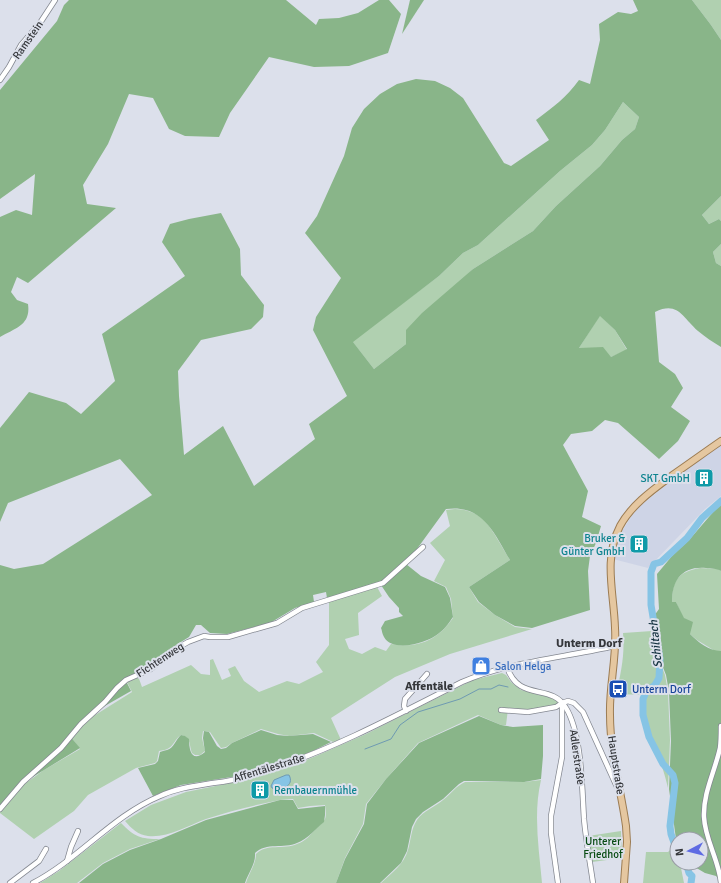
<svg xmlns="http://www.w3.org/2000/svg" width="721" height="883" font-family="Signika,sans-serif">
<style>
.built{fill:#ced4e6}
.green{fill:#b0d0b0}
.forest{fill:#89b589;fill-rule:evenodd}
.water{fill:#86c4e5;stroke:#6e9ab2}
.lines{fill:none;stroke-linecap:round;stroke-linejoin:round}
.stream{stroke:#6e9ab2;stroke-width:1}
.river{stroke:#86c4e5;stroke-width:7}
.minor-casing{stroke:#848891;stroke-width:6}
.major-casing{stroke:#9c7c53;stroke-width:8}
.minor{stroke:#fff;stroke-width:4.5}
.major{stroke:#e5c7a0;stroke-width:6}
.labels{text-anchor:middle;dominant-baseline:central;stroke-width:4;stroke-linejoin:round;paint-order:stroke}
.street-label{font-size:11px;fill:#35373b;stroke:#dce0eb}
.culture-label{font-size:11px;fill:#0d838f;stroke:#dce0eb;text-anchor:end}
.shop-label{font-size:11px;fill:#366cbe;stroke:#dce0eb;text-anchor:start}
.transit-label{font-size:11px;fill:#164399;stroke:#dce0eb;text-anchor:start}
.park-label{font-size:11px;fill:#074b12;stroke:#dce0eb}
.neighbourhood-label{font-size:12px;font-weight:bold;fill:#35373b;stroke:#dce0eb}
.water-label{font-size:12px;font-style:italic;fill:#143240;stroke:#dce0eb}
</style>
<rect width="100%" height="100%" fill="#dce0eb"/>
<path class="built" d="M721,445V496L705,509L648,568L613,559L619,536L631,517L639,507L685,470Z"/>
<g class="green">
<path d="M692,0H721V40L711,25Z"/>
<path d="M623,102L639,117L635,129L622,140L600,166L556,206L533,231L473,269L460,282L406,344L374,369L352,341L439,276L463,253L478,245L560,171L592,145L605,130Z"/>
<path d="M721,196V221L719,219L709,224L702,215Z"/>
<path d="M721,244V266L716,263L713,252Z"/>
<path d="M600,315L615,330L627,350L611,357L579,348Z"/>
<path d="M455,509C464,509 474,512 482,518C491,526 503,549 510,560L469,587L478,602L495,615L515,627L532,629L450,654L395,677L331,718L341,740L333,742L314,733L289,736L278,734L261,729L232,743L226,747L221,748L210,732L203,731L202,738L205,751L200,755H195L192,753C189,744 191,737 181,735C175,739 174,745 169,748C166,750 163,750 159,751L157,761L155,763L136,768L88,795L74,811L34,839L0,813V810L16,790L44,770L80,749L71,737L92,717L132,692L127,682L138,676L142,687L191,665L201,674L210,675V660L213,659L222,680L231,676L228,669L235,666L244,681L259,692L287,681L299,684L323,672L316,662L329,645V602L364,590L377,587L382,596L358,613L359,635L345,639L349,649L362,654L375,647L386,651L391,644C418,649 438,640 453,618L451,599L446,587L434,581L445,560L430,543L450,526L446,510Z"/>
<path d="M700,568L718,569L721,571V651H715L697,640L690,634L676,602L672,603C672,580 678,572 700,568Z"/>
<path d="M652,631L656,652L665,675L668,692L670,740L668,788C666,780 664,772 661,764C654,745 638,715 646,695L616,694C621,673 625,654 623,633Z"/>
<path d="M502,673L506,675L511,682L521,690L548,696L558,701L557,704L555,706L524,711L508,709L506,725H501L478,715L418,743L386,779L366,804L363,824L345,858L336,883H246C249,873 256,864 256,854C266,843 284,850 297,844C306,841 310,835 316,829C326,819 327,820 325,805L310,806L298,808L293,799L280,800C255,805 230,811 206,819C187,826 168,838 148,836C138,835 131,828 125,821L151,805L186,792L245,780L294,765L316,756L366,734L473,680Z"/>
<path d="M541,780C533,814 539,849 542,883H381C392,873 404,864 408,850C411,840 411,829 417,820C423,811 435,807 443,800C451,794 456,786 465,782H524Z"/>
<path d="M121,823C135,837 140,839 160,839L130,849L103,863L77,883H40L59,871Z"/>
<path d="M621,831L622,858L592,862L588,836Z"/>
<path d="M674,846L677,855V863H680L684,883H643L646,852H668Z"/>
</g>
<g class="forest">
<path d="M69,0H286L316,25L319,19L339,18L358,13L379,0H389L401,14L388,53L349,66L314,67L269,57L230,113L219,137L185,136L169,129L153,98L129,94L108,144L83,185L87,204L116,208L28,283L17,277L11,292L17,300L28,304C31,325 16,328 0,337V217L16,210L32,215L35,174L0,199V90L57,21L64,5Z"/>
<path d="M410,0H424L402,34Z"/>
<path d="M633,0H692L711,25L721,40V196L702,215L709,224L719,219L721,221V244L713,252L716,263L721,266V347C713,342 705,337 698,331C682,317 678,301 655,312L659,362L675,374L683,388L671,407L690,421L678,441L659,459L618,423L605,420L592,431L571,434L563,445L588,491L582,517L601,526L596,543L590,556L588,571L590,610L532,628L515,626L495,615L479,602L469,587L510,560C494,533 483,504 446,509L406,564L421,576L445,587L450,598L453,617C448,624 445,629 438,634C427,643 393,653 384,637C382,634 382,630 381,628L385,621L403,616L399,612V608L389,597L379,582L327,598L326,592L313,595L314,602L295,608L270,623L227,634L210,633L201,625H196L189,637L176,645L148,669L125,679L131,691L103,707L100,704L69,735L80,748L31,778L16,790L0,809V565L14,569L43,564L152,495L120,459L8,503L0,522V428L29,392L66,403L81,414L115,381L102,334L185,276L162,242L170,224L189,219L221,213L240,249L241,275L264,305L263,317L251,329L201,340L178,371L179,396L184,455L223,426L254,486L315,439L309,424L347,396L313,330L316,317L341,278L305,233L317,216L344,156L352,128L364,109L380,94L397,84L416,79L435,81L450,88L463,98L504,163L511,166L549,140L536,120C552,108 567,97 579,80L590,84L600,40L599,24L618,12L631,14L638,11ZM623,102L639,117L635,129L622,140L600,166L556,206L533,231L473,269L422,313L406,330V344L374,369L353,342L439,276L463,253L478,245L560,171L592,145L605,130ZM600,316L615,330L627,349L611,357L603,347L579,348Z"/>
<path d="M721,503V571C716,568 711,569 706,568C682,566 672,580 672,602H676L684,618L693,622L690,634C698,642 709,651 721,651V882L716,876L705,873L688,863H701V839H677V846L669,789L671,741L669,692L666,675L657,652L653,629L654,616L659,609L657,574L672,556L689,540Z"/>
<path d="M479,716L501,725L513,727L543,725V756L541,779L524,782L471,781H464L459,784L443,799L423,812L416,819L412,827L407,851L401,863L380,883H336L345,859L364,824L367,804L386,779L419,743Z"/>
<path d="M261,730L277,735L288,736L313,734L331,742L313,751L267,769L244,775L181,785L153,796L138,768L155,764L158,761L160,752C162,751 164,751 167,750C174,748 176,739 181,735L185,736L189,739C189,751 192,763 205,752L203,738L204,731L209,732L217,746L221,749L226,748L232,743Z"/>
<path d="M280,800H293L298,809L325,806V815L324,822C315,829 308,839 297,843C284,849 266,842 255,853C256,864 248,873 245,883H79L103,864L130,850L161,839L206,820Z"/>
</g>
<path class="water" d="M286,775H289C295,786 281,791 272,788L271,786L274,780Z"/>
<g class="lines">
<path class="stream" d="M365,749L391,739L400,725L418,712L460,699L479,689H491L499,685L508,687"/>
<g class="river">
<path d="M677,851L671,834L670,826L675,783L673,775L663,764L649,737L643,715V699L646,692L655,685L659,678L660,659L651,605V572L654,564L661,562L687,538L702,518L721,501"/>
<path d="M686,863L689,873L692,876L691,883"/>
</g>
<defs>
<g id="minor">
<path d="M0,80L9,67L21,45L40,23L55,0"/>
<path d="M507,667C519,703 551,682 566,708C582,734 582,789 584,819C586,841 590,862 593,883"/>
<path d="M501,710L528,712L556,707L562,703L568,701L574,703L583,712L617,787"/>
<path d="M406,711L404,706L405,699L427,674"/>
<path d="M0,809L23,782L61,748L81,724L105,702L117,688L126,680L151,669L174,650L188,642L204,636L210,637H228L277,623L302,608L383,583L423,547"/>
<path d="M67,861L71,847L78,831"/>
<path d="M10,883L39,861L46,849"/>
<path d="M33,883C79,859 112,816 160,796C177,788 195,786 213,783C232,781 251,776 269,770C336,748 399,714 462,682C508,662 561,658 610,647H615"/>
<path d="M558,883L551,833V816L562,757V703"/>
<path d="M721,883C719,860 705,840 704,817C703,793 715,771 720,748C721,741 721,733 721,726"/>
</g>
<path id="major" d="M624,883L627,842L626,826C621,790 610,753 610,715C609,686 617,657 615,628C614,593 603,559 620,526C632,504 654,489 674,474C690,463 705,452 721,441"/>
</defs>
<use href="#minor" class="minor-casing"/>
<use href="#major" class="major-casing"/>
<use href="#minor" class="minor"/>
<use href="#major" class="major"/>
</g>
<defs>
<symbol id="building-square" viewBox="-11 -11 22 22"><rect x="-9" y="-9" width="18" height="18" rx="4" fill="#0f9aa8" stroke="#dce0eb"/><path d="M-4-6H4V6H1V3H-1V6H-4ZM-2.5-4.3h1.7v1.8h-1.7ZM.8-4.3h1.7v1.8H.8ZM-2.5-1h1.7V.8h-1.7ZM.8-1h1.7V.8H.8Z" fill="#fff"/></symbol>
<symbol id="shop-square" viewBox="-11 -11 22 22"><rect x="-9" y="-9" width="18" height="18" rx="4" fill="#3f7fe0" stroke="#dce0eb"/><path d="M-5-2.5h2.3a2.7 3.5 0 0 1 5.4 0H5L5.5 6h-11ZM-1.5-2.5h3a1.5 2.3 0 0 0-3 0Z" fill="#fff"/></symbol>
<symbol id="bus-square" viewBox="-11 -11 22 22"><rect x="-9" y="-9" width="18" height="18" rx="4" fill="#1a4fb4" stroke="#dce0eb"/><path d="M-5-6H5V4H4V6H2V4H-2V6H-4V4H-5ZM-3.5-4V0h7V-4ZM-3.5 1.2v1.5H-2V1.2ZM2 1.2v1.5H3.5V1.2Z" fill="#fff"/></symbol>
</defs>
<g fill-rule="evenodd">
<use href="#building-square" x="693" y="467" width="22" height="22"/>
<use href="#building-square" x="628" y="533" width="22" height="22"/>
<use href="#shop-square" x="470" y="655" width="22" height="22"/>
<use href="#bus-square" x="607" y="678" width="22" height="22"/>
<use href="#building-square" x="249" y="779" width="22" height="22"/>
</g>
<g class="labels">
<g class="street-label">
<text transform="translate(28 40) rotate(-55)">Ramstein</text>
<text transform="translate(160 660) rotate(-33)">Fichtenweg</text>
<text transform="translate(577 757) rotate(82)">Adlerstraße</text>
<text transform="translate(616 765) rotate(81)">Hauptstraße</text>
<text transform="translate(269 768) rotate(-17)">Affentälestraße</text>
</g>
<g class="culture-label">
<text x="690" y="478">SKT GmbH</text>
<text x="625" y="538">Bruker &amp;<tspan x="625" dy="13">Günter GmbH</tspan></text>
<text x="274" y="790" text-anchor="start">Rembauernmühle</text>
</g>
<g class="shop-label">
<text x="495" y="666">Salon Helga</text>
</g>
<g class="transit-label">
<text x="632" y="689">Unterm Dorf</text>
</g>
<g class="park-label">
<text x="603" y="841">Unterer<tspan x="603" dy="13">Friedhof</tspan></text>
</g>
<g class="neighbourhood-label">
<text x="589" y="643">Unterm Dorf</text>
<text x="429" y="686">Affentäle</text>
</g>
<g class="water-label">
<text transform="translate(656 644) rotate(-96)">Schiltach</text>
</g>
</g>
<g transform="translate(689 851) rotate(263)"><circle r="19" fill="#dce0eb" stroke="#999ca5"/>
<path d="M0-3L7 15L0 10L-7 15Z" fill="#5e6be3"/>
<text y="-6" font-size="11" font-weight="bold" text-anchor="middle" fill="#35373b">N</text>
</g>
</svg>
